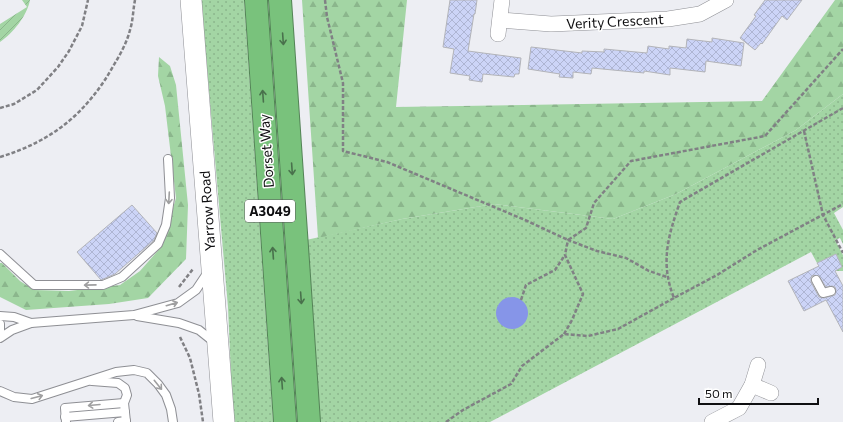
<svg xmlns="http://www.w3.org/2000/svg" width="843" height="422" font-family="Commissioner,sans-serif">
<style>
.grass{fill:url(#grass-dots)}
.forest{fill:url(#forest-firs)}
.garden{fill:url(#garden-furrows)}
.water{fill:#8695e8}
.building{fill:url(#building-cross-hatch);stroke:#b3b4b9;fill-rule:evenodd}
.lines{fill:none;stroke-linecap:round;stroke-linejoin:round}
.lane-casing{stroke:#8e8f94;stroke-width:10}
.street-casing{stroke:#8e8f94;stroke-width:16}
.secondary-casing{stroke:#8e8f94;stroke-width:22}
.highway-casing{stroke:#548357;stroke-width:24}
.path{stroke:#808084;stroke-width:2.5;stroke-dasharray:4 2;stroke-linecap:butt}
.lane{stroke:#fff;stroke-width:8}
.street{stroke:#fff;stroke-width:15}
.secondary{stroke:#fff;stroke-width:21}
.highway{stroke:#79c27c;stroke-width:22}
.oneway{stroke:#49714c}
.oneway2{stroke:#9f9fa0}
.labels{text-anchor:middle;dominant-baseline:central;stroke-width:3;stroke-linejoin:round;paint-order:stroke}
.shield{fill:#fff;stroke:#575758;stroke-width:1}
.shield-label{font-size:13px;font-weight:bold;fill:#0f0f11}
.street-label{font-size:14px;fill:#0f0f11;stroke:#fff}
</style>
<defs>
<pattern id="grass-dots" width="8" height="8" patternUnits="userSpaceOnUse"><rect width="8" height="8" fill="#a3d5a4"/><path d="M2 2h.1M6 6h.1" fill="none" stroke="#8bb68c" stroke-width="1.8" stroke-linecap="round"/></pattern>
<pattern id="forest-firs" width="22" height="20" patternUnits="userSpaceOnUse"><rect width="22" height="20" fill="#a3d5a4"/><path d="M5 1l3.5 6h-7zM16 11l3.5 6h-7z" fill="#8bb68c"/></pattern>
<pattern id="garden-furrows" width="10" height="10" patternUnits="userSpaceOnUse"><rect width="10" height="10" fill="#a3d5a4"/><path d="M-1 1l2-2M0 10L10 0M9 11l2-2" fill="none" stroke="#8bb68c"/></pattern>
<pattern id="building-cross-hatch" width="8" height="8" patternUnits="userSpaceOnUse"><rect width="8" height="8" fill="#ccd4f7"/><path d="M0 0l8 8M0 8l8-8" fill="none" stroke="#aeb5d3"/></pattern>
</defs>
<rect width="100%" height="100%" fill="#edeef3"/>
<g class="grass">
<path d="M201,0H244L273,422H233L228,307Z"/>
<path d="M843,94V207L834,213L843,230V244L840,238L835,240L843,255V271H835L842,267L836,254L817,263L811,252L490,422H319L306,240L402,219L494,204L613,219L676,194L796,130Z"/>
</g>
<g class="forest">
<path d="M302,0H407L396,107L762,101L835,0H843V94L796,130L676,194L613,219L494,204L402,219L318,238Z"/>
<path d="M159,57L170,66L176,85L188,205L186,259L148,298L109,304L26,310L0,297V263H2L20,281L34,290L69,291L120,285L140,271L162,246L176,198L165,106L158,76Z"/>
</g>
<path class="garden" d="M22,0H30C27,16 13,33 0,42V24L27,7Z"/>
<circle class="water" cx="512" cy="313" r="16"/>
<g class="building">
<path d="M450,0H477L475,14H474L468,51L521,58L519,74H515L514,77L483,74L482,82L469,80L470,76L450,73L454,49L443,47Z"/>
<path d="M765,0H802L787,20L782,16L762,44L761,43L755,50L740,38L756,16L754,15Z"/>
<path d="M712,38L744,43L741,66L706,61L705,72L670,68V75L644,71V73L592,68L591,74L573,72V78L559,77L560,74L528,69L531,47L582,53V51L604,52V49L647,53L648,46L669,49V46L686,48L687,39L712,42Z"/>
<path d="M132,205L157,233L154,240L115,274L101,280L77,252Z"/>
<path d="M836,254L842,267L835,271L843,286V332L826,300L804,311L788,281L819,266L817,263ZM813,275L819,276L826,287L832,286L835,287L836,290L835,295L824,298L819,297L811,282V277Z"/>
</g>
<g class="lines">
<defs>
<g id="lane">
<path d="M0,254L34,285H103L122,277L158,244L166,225L170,198L168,159"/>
<path d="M816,280L823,293L831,291"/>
<path d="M0,316L14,317L31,323"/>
<path d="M137,316L179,323L199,330L214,342"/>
<path d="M0,324V333"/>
<path d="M0,338L12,330L31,323L134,315L178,303L196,290L208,272"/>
<path d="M92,381L118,383L125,388L127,395L124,403L126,422"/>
<path d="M0,391L14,397L32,399L116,372L134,370L147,373L158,384L166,395L171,409L173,422"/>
<path d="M65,417L125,412"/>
<path d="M66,422L65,408L124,403"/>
<path d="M118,422L126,421"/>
</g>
<g id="street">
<path d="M500,20L551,24L668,19L700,14L726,0"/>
<path d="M498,34L502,0"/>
<path d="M752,385L771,393"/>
<path d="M712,422L739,408L752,385L758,365"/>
</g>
<path id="secondary" d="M191,0L224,422"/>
<g id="highway">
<path d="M256,0L285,422"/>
<path d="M280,0L309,422"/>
</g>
</defs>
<use href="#lane" class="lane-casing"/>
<use href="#street" class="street-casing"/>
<use href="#secondary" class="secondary-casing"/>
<use href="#highway" class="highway-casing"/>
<g class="path">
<path d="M325,0L327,17L343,83V151L387,162L525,220L568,240L586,228L594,203L631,161L765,136L843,49"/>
<path d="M0,108L14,104L37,90L58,67L69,51L82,26L88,0"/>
<path d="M843,108L680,202C668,236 660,263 674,298L717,275L757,250L843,204"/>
<path d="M804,131L823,215L843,253"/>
<path d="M0,157C53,141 88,112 115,63C121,53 127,42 130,30C133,21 133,10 135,0"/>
<path d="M179,287L193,269"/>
<path d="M521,300L526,285L555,270L565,255"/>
<path d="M564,334L572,320L583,294L565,255L568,240L597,251L626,258L649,271L667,277"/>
<path d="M180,337L190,358L199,394L203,422"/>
<path d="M446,422L463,410L511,384L522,366L564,334L588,336L618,329L674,298"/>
</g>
<use href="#lane" class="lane"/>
<use href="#street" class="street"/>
<use href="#secondary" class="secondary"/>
<use href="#highway" class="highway"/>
</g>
<defs><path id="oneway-shaft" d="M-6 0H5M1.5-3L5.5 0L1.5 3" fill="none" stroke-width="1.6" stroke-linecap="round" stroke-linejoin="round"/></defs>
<g class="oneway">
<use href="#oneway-shaft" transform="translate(283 39) rotate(86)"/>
<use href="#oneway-shaft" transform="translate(263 96) rotate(-94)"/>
<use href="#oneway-shaft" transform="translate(292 169) rotate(86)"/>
<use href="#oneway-shaft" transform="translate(273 253) rotate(-94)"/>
<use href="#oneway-shaft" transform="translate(301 298) rotate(86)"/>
<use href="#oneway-shaft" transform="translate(282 383) rotate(-94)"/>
</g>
<g class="oneway2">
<use href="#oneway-shaft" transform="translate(169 198) rotate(93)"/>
<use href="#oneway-shaft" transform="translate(90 285) rotate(179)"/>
<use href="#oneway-shaft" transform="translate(172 304) rotate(-16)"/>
<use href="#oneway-shaft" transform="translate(158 385) rotate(51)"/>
<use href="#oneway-shaft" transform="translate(37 397) rotate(-15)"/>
<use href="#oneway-shaft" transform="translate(94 405) rotate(175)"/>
</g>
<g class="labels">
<rect class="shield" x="245" y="200" width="50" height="22" rx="3"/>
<g class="shield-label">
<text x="270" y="211">A3049</text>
</g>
<g class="street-label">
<text transform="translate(615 21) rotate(-3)">Verity Crescent</text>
<text transform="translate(266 151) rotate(-94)">Dorset Way</text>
<text transform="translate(207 211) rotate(-94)">Yarrow Road</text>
</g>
</g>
<path d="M699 398v6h119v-6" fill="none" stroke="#0f0f11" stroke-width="2"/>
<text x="705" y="398" font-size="12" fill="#0f0f11" stroke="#ffffff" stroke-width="3" paint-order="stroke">50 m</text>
</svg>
